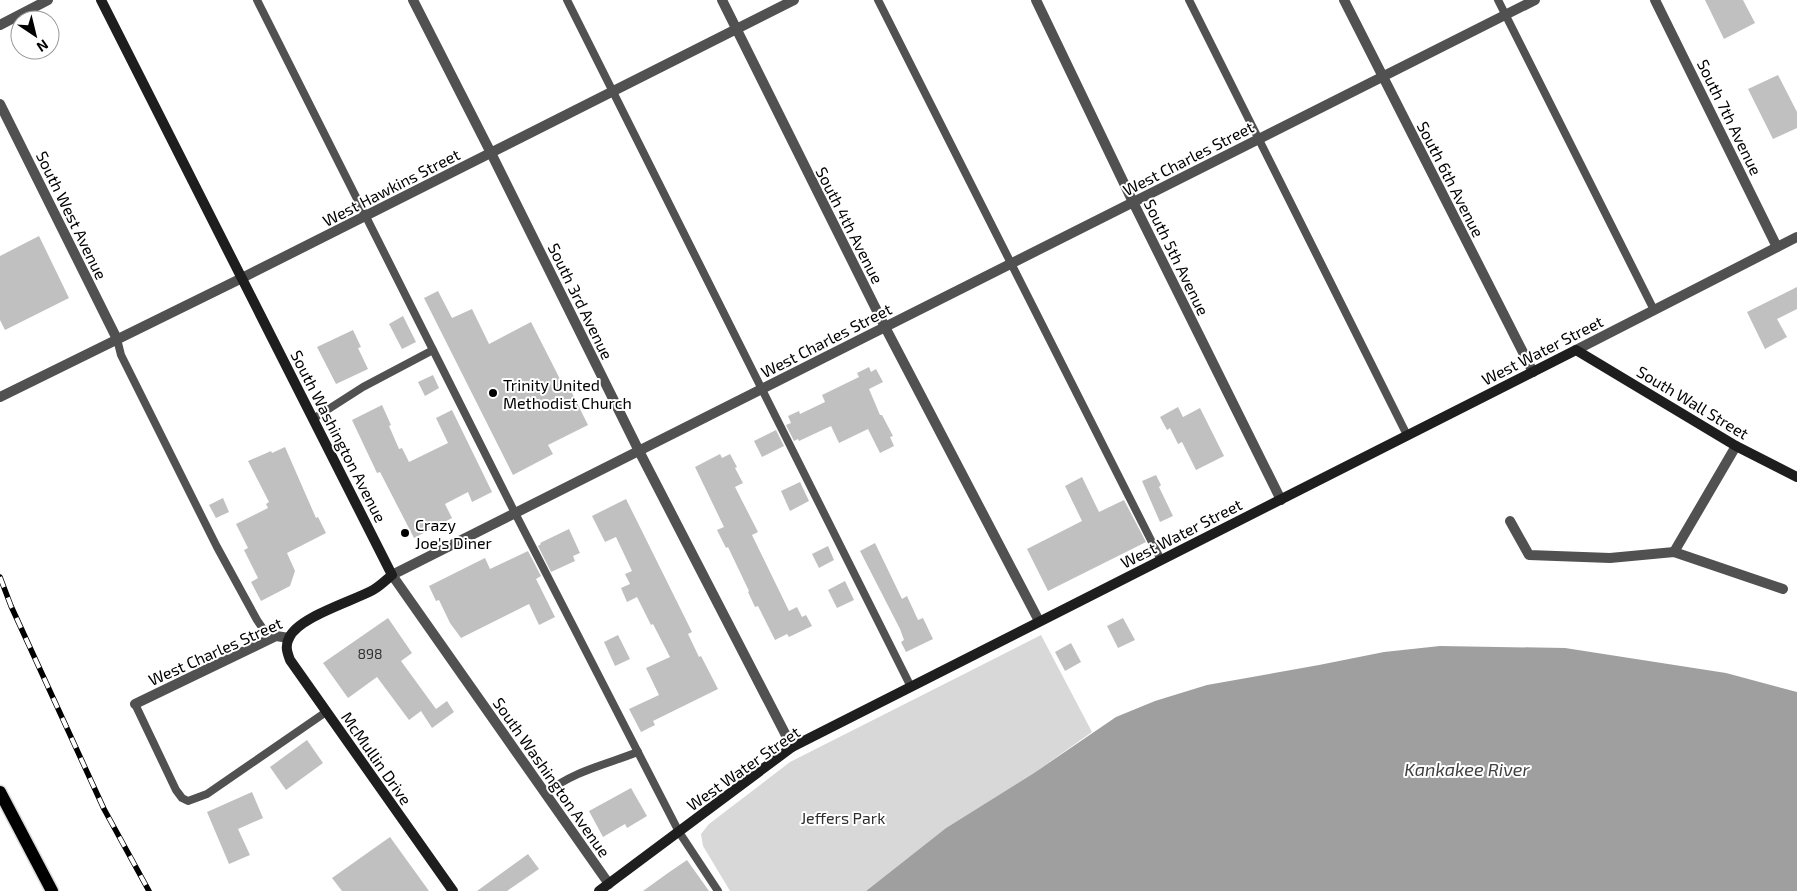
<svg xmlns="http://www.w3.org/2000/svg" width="1797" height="891" font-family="'Exo 2',sans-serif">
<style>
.green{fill:#d8d8d8}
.water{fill:#9f9f9f}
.building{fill:#c0c0c0}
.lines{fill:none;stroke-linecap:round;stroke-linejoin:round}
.primary-casing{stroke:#dbdbdb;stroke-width:15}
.lane{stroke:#515151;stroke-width:8}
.street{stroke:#515151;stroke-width:10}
.secondary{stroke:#1e1e1e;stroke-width:10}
.primary{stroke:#000;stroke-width:12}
.rail-casing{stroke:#000;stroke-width:5.5}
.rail{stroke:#fff;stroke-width:4;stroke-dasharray:11;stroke-linecap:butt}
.poi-dot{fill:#000;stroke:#fff;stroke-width:2}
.labels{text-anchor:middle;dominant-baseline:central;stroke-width:4;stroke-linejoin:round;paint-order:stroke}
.number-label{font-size:14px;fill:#303030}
.street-label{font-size:16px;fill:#000;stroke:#fff}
.poi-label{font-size:16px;fill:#000;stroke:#fff;text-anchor:start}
.park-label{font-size:16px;fill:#2f2f2f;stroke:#fff}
.water-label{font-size:18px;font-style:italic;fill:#404040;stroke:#fff}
</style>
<rect width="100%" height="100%" fill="#fff"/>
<path class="green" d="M1041,635L1092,732L1034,773L946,828L866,891H730L703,846L701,834L709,824L790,762Z"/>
<path class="water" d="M1440,646L1565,648L1726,673L1797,692V891H866L946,828L1034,773L1116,717L1155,701L1207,685L1319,665L1384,652Z"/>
<g class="building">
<path d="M1705,0H1743L1755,23L1724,39Z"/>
<path d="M1778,75L1797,112V128L1773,139L1748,89Z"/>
<path d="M39,236L69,298L5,330L0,320V256Z"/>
<path d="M1797,287V309L1777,319L1787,337L1765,349L1747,312Z"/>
<path d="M438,291L452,318L472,309L489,344L531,322L566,391L570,389L588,425L548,445L553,454L513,475L424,298Z"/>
<path d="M403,316L416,342L402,349L389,324Z"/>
<path d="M353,330L361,347L358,348L368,369L336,384L317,347Z"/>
<path d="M869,367L871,372L876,369L883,382L869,389L880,415H882L893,436L890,437L894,446L880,453L868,429L839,443L831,426L799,441L798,439L794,441L786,425L791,423L788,416L799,411L800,414L825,402L822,395L859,377L857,373Z"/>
<path d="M433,375L439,388L425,396L418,382Z"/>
<path d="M382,405L391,425L389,426L399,449L402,448L409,462L448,443L436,418L452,410L492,492L472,502L468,492L445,504L452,518L414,538L380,472L377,473L352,420Z"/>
<path d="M1178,407L1183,417L1200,408L1224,456L1196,470L1182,442L1178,444L1170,428L1167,430L1160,417Z"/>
<path d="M776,430L784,446L762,457L754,441Z"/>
<path d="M285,447L316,518L318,517L326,533L287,553L295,571L290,586L261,601L251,582L258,578L244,550L248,548L236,524L268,508L266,504L269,502L248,461L271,451L272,453Z"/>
<path d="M720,454L722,458L730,454L737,467L735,468L743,483L735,487L758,532L752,535L789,611L797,607L802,617L806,615L812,626L789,637L787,634L775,640L758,606L755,607L748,592L749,591L728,547L726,548L717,530L724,527L695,467Z"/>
<path d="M1156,475L1161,485L1159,487L1173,516L1160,522L1142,481Z"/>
<path d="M1082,477L1099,512L1124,500L1146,542L1048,591L1027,549L1082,521L1065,486Z"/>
<path d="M800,482L809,501L790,511L781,491Z"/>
<path d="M223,498L229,512L216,518L209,505Z"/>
<path d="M626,499L692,632L688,634L699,657L701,656L718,689L653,721L655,725L641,732L629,709L659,695L646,668L670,657L653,624L651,625L637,597L627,602L621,588L630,584L625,574L632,571L616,537L605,542L592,516Z"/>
<path d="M569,529L580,553L573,556L575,561L551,572L538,546L541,544L540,543Z"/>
<path d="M875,543L902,599L907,596L918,620L923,618L933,639L906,652L901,642L904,640L900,629L860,551Z"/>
<path d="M828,546L834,560L819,568L812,554Z"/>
<path d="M528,551L541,576L536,579L555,617L539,625L529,604L461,638L450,623L439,600L436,601L429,586L485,558L490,569Z"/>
<path d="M845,581L854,600L837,608L828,590Z"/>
<path d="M388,618L412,653L401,661L436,709L447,701L454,712L432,728L421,711L409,720L377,677L348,698L323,663Z"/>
<path d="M1123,618L1135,640L1118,648L1107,626Z"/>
<path d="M618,635L630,659L615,666L604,642Z"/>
<path d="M1071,643L1081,662L1065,671L1055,652Z"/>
<path d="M307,740L323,763L286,790L270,767Z"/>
<path d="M631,788L647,816L627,828L625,824L603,837L589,811Z"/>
<path d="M252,792L263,818L238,829L250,855L229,864L207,812Z"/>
<path d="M390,837L429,891H342L332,878Z"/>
<path d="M528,854L539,869L507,891H477Z"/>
<path d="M687,860L709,891H643L668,873Z"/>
</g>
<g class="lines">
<defs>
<path id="primary" d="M0,792L52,891"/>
</defs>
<use href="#primary" class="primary-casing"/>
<g class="lane">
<path d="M257,0L515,513L679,832L718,891"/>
<path d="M567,0L911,687"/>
<path d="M878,0L1161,560"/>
<path d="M1189,0L1407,435"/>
<path d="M1498,0L1654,310"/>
<path d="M117,339L121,355L217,547L257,620L270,639"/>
<path d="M313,419L363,387L433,350"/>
<path d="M135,704L176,790L182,798L188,801L207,794L326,712"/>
<path d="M545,794C571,772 607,764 638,752"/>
</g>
<g class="street">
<path d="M413,0L491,153L639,451L792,747"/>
<path d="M722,0L885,327L1039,621"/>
<path d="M1036,0L1133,202L1281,500"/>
<path d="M1344,0L1533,372"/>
<path d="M1655,0L1777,247"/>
<path d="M0,25L48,0"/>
<path d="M0,104L117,339"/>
<path d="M1576,350L1797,237"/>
<path d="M0,397L242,278L794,0"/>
<path d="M1510,521L1529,555L1610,558L1674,552L1783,589"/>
<path d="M1674,552L1736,446"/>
<path d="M135,704L276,636L289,638"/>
<path d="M609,884L392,575L1535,0"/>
</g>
<g class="secondary">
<path d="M101,0L392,575C386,580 380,586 373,590C353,601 298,617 289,638C285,646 287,652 290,660L453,891"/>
<path d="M599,891L792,747L1576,350L1736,446L1797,477"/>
</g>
<use href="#primary" class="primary"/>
<defs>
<path id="rail" d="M0,577L11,606L104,809L149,891"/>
</defs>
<use href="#rail" class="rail-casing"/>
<use href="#rail" class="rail"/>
</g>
<g class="poi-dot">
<circle cx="493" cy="393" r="5"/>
<circle cx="405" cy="533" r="5"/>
</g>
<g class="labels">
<g class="number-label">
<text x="370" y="653">898</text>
</g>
<g class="street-label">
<text transform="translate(1730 117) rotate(64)">South 7th Avenue</text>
<text transform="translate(1188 158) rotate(-27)">West Charles Street</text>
<text transform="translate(1451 179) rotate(63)">South 6th Avenue</text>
<text transform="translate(391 187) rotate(-27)">West Hawkins Street</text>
<text transform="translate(72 215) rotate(64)">South West Avenue</text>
<text transform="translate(850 225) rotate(63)">South 4th Avenue</text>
<text transform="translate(1177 257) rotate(64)">South 5th Avenue</text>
<text transform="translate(581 301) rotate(64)">South 3rd Avenue</text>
<text transform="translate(826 340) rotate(-27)">West Charles Street</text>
<text transform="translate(1542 350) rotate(-27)">West Water Street</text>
<text transform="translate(1693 402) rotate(31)">South Wall Street</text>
<text transform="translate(339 436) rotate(63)">South Washington Avenue</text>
<text transform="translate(1181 533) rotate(-27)">West Water Street</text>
<text transform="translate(215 651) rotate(-24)">West Charles Street</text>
<text transform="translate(377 758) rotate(55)">McMullin Drive</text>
<text transform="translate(743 768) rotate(-35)">West Water Street</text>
<text transform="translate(552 777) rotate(55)">South Washington Avenue</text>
</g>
<g class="poi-label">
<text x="503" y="384">Trinity United<tspan x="503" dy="18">Methodist Church</tspan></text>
<text x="415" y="524">Crazy<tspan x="415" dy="18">Joe's Diner</tspan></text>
</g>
<g class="park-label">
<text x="843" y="817">Jeffers Park</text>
</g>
<g class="water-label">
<text x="1467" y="769">Kankakee River</text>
</g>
</g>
<g transform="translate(35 35) rotate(145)"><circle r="24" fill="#ffffff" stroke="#999999"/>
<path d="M0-4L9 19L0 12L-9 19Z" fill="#000000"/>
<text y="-8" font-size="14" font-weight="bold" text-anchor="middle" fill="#000000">N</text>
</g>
</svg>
